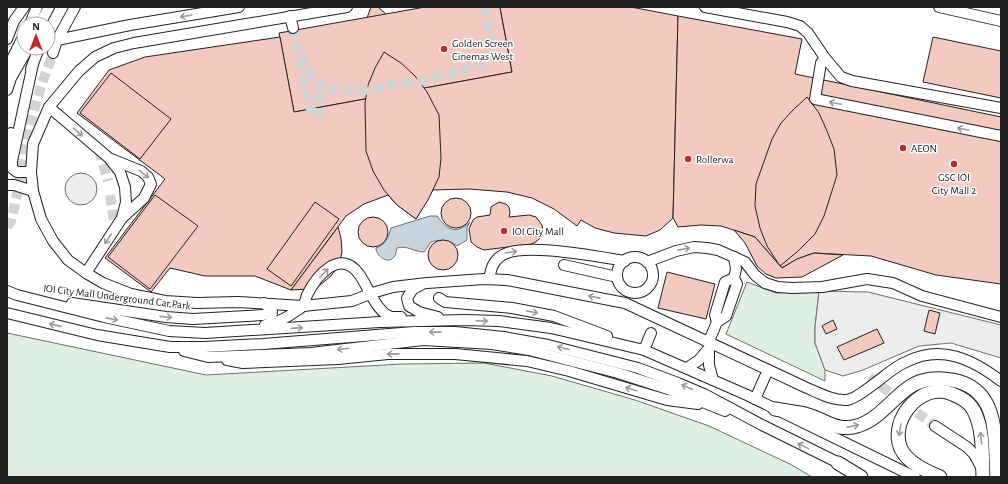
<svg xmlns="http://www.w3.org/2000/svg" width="1008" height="484" font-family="'Alegreya Sans',sans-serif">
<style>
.green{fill:#e0efe3;stroke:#6f6f6f}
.parking{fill:#ededed;stroke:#6f6f6f}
.water{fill:#c7d3dd;stroke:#6f6f6f}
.building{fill:#f3c9c0;stroke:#222}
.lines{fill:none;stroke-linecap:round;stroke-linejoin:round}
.minor-tunnel{stroke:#d3d3d3;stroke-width:10;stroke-dasharray:10 5;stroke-linecap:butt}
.minor-casing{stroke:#222;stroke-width:12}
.major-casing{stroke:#222;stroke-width:15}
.minor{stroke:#fff;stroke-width:10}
.major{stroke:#fff;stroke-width:13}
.oneway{stroke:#9c9c9c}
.poi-dot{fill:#c62828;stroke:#fff;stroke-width:1.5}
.labels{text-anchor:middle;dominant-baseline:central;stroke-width:3;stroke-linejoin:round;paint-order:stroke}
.poi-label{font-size:11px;fill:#222;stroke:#fff;text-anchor:start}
.street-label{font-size:11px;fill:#222;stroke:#fff}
</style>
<rect width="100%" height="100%" fill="#fff"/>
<g class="green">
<path d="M747,282L776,293L819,291L815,327V343L825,370V381L726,334Z"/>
<path d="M7,333L206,375L402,364L484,363L552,376L635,400L709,426L792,465L812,477H7Z"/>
</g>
<g class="parking">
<circle cx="81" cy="189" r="16"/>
<path d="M819,291L868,292L1001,325V358L951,343L919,346L863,370L843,376L825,370L815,343V327Z"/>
</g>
<path class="water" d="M430,216H437C447,230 456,235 470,222L467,227V240L457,246C448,239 442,239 431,242L424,252C415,252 407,245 397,248C396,251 396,255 394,257C388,265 376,256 376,248C386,244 388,238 391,228Z"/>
<g class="building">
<path d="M371,7H378L386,14L394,27L400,42L401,63L384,52L375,68L367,50L365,32L367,18Z"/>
<path d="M425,7H500L512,72L294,112L279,33Z"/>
<path d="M500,7H631L678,16L673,218L660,230L646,236L614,233L595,228L581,220L577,226L554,209L532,198L507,192L469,189L433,190L416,219L397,205L388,195L364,204L346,216L291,290L255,276H205L170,268L151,292L105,258L165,179L77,113L109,70L145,57L280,37L294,112L512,72Z"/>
<path d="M678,16L802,39L795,74L1001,117V284L936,275L871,256L814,253L797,259L782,268L755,237L721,226L701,225L678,227L673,218Z"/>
<path d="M933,37L1001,51V98L923,82Z"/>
<path d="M384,52L401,63L415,76L427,92L439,115L441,158L439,177L428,200L416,219L397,205L384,190L373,171L366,151L365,103L368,85L375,68Z"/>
<path d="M111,73L171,119L140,159L80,113Z"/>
<path d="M807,97L819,113L827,131L834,149L837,175L824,216L815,234L798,251L780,266L767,246L760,228L755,206L756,184L772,139L781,123L793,110Z"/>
<path d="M155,195L198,226L150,289L108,257Z"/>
<circle cx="456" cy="213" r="15"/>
<path d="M315,202L339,219L291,286L267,269Z"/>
<path d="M499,202L506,204L509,207L510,213L509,217L529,215L536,217L542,225L543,230L542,236L537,241L532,244L484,250L477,247L471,242L469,229L473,220L477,217L490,215L491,207Z"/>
<circle cx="373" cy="232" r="15"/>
<path d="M338,227L341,238L342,252L339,265L331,276L320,285L307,289L291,290Z"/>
<path d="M734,230L755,237L782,268L797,259L814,253L843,255L802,277L776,278L766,274L757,266L745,243Z"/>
<circle cx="443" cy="255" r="15"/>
<path d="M667,272L715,284L706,319L658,308Z"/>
<path d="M929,310L940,313L935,334L924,331Z"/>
<path d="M833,320L837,329L826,334L822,326Z"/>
<path d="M877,329L884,343L844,360L837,347Z"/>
</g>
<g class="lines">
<g class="minor-tunnel">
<path d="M293,28L298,53L314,78L324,90H364L430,79L480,65L493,53L485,7"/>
<path d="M300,61L313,119"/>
<path d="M320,118L319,99L324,90"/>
<path d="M99,150L108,181"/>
<path d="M110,195L115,228"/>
<path d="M7,227L11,221L15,204L31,122L41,86L53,53"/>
<path d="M869,377L935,426"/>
</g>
<defs>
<g id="minor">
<path d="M347,7L134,43L114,48L95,57L79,71L49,107L33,144L31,172L33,191L41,219L53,241L68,260L86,273L103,283L131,294L165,301L197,303L238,302L303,306L352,301L372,293L393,287L427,283L484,279L507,280L625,303L807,388C819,393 833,401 847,400C856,399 871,386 878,381C887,374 896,366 906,362C941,344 972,359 1001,381"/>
<path d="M705,7L787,22L800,26L808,33L825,58L841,77L852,81L1001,108"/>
<path d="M939,7L1001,21"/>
<path d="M290,16L293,28"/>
<path d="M30,24L37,7"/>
<path d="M40,24L49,7"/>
<path d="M7,39L14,21L24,7"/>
<path d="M57,40L130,25L239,7"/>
<path d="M53,53L57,40L75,7"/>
<path d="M825,58L821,63L815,99L1001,136"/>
<path d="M7,69L24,35"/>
<path d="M31,69L39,48"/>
<path d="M7,90L11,78L28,48"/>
<path d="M49,107L109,158L120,172L125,187L126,202L122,218L86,273"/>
<path d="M7,150L11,133"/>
<path d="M111,159L141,171L148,177L151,184L144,198L122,218"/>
<path d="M31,172H17L12,168V161L33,64"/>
<path d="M7,185H14L33,191"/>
<circle cx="635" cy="275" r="18"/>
<path d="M647,262L676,251L694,247L707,248L718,250L745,262L755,275L765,283L778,287L792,288L822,287L867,279L893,283L922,296L1001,317"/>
<path d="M564,265L617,277"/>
<path d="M489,279C491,270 492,262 501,256C521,241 599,257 625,261"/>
<path d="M421,285L413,289L407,298L409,306L419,312L438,317"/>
<path d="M7,291L17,295L104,317L169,331L205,333L380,322L464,320L499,321L551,328L644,350L747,395L915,477"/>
<path d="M439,298L445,302L512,308L554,316L607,336"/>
<path d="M72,303L166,317L193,319L263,315"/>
<path d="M264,303L272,311L271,320L268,325"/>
<path d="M7,313L97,335L170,347H204L263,344L414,332H455L504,337L548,345L638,368L678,383L704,394L762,425L845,466"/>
<path d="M717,322L715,315L725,282L734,278"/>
<path d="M265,325C278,322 285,319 296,311C298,310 301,308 303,306C305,303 306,298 307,295C317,275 340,248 359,274C368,286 377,314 392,317C394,317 398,317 401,317"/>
<path d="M709,341L717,322L726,316L737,284L734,278L736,269L734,257"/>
<path d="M644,350L651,333"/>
<path d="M184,351L208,357L311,353L423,340L492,344L529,350L618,373L683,394L725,411"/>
<path d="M227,360L243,363L338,359L388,354H455L527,361L569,371L667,400L698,404"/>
<path d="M687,368L699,360L709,348V365L713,380"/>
<path d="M755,399L768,370"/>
<path d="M935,426L967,447L974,454L982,469"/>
</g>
<g id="major">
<path d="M775,409C786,411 798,412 808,415C826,420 837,432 857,426C879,420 892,398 911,386C922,379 938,377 952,380C1001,389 994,439 997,477"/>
<path d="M838,463L861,477"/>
<path d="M940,477C926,471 908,463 901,449C890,424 913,392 939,391C946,391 953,394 959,397C965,400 971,405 974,411C984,431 982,455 983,477"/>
</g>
</defs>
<use href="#minor" class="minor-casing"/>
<use href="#major" class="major-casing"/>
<use href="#minor" class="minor"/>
<use href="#major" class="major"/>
</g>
<defs><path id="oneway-shaft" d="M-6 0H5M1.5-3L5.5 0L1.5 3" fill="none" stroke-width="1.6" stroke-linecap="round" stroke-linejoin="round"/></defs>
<g class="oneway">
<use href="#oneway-shaft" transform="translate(186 16) rotate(170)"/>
<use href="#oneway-shaft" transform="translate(835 103) rotate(-168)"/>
<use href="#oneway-shaft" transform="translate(963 129) rotate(-168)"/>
<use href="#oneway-shaft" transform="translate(78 132) rotate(41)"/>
<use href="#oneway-shaft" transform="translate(144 174) rotate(38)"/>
<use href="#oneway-shaft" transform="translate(108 239) rotate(123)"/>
<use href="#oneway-shaft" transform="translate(684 249) rotate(-11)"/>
<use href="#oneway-shaft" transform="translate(511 252) rotate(-9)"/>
<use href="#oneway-shaft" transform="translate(324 273) rotate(-45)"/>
<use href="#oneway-shaft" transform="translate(594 297) rotate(-169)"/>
<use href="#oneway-shaft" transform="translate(532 312) rotate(12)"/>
<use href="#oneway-shaft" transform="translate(166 317) rotate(6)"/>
<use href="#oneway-shaft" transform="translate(112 319) rotate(11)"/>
<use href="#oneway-shaft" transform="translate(482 321) rotate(2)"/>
<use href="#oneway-shaft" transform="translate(55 325) rotate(-167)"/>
<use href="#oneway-shaft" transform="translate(297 328) rotate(-4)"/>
<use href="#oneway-shaft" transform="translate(435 332) rotate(-179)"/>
<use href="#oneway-shaft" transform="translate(563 348) rotate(-166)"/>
<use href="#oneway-shaft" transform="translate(343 349) rotate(173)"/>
<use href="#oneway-shaft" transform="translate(393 354) rotate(179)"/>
<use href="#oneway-shaft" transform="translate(687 387) rotate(-156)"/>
<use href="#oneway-shaft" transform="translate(631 389) rotate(-163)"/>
<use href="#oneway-shaft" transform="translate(853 426) rotate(-11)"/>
<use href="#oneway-shaft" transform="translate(900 430) rotate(100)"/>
<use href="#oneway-shaft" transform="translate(981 438) rotate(-96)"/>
<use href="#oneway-shaft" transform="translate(803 446) rotate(-154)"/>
</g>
<g class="poi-dot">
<circle cx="444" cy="49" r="4"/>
<circle cx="903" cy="148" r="4"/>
<circle cx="688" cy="159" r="4"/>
<circle cx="954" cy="164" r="4"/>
<circle cx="504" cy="231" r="4"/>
</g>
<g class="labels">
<g class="poi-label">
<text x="452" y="43">Golden Screen<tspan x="452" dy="13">Cinemas West</tspan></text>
<text x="911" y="148">AEON</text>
<text x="696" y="159">Rollerwa</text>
<text x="954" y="177" text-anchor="middle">GSC IOI<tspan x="954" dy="13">City Mall 2</tspan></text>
<text x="512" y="231">IOI City Mall</text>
</g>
<g class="street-label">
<text transform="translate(117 297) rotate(7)">IOI City Mall Underground Car Park</text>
</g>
</g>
<rect width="1008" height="484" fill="none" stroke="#222222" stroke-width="16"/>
<g transform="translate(36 36)"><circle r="19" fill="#ffffff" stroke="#a7a7a7"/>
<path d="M0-3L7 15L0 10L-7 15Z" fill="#c62828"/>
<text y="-6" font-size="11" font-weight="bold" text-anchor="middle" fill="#222222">N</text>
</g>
</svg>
